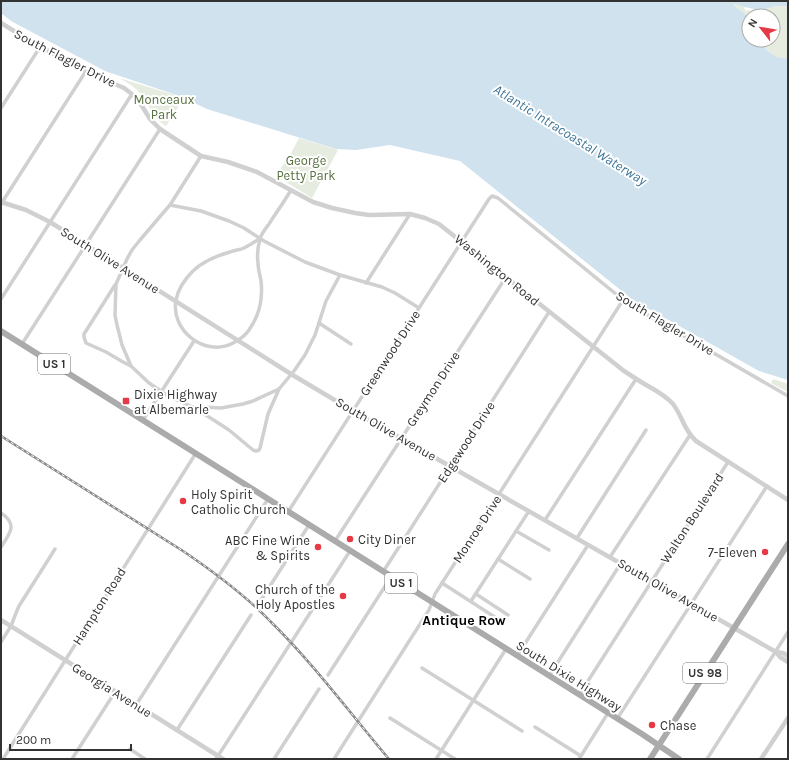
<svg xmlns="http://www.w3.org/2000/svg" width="789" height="760" font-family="Karla,sans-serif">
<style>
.green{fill:#e6ecdf}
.water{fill:#cfe2ee}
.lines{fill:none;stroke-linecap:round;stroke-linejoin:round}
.minor{stroke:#d0d0d0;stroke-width:3.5}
.tertiary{stroke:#d0d0d0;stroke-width:4.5}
.primary{stroke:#ababab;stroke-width:6}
.rail-casing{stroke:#888;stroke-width:2.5}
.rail{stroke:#fff;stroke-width:1;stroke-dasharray:3;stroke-linecap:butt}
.poi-dot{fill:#e63946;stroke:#fff;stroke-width:1.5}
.labels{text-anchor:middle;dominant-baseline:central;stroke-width:4;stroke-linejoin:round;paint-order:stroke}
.shield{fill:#fff;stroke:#707070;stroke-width:1}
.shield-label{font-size:12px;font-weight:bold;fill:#333}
.street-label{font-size:13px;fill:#333;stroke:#fff}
.park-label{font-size:13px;fill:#56703f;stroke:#fff}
.poi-label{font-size:13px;fill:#333;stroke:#fff;text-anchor:start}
.water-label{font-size:14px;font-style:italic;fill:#3f7597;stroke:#fff}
.neighbourhood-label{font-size:14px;font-weight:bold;fill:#000;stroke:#fff}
</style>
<rect width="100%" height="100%" fill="#fff"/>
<g class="green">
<path d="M732,2L744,7L745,10L747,11L749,10L752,11L753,9C762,12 769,7 777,6C781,6 785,6 788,6V58C776,60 765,50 759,40H773V16H749V22C747,18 746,14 743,12C739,9 735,7 732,2Z"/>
<path d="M119,78L181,97L184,98L166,126C152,117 151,107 141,94C135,87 127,82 119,78Z"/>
<path d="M299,138L338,150L312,198L276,176L286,160L290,155Z"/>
<path d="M773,379L788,384V392L771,383Z"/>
</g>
<path class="water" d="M1,1H788V6H776L766,9L756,10L750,8L744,7L733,3C736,9 741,9 745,14C751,21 749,31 749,40H759C765,50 776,60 788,58V380L759,371L633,300L460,161L390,145L356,150L336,149L207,109L182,97L105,71L11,21L1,13Z"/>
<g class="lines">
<g class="minor">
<path d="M1,108L40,47"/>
<path d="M201,156L170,205L163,213L140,240L132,250L127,259L116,284L115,315L117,325L122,345L131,366L149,383L168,396L195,408L203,407L221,408L243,404L253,401L279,389L294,371L305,355L315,335L326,301L340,275"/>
<path d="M1,204L86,71"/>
<path d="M170,205L201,211L229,221L244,228L264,241L305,262L340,275L382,287L395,293L419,308"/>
<path d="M260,238C255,242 250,245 244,248C240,250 235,250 230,252C216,256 203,261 193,271C185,279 178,289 176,300C170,330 205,358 233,343C239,340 245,336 249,330C259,316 263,298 261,281C260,275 258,269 258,263C257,256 258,246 260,239C261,234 266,228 269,224C276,213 284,202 291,190"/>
<path d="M366,283L410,214"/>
<path d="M115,285L84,334V337L86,343L106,352L123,362L131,366"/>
<path d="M1,299L132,94"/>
<path d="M319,323L351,344"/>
<path d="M22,344L160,129"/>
<path d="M195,408L229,430L253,450L256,451L259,450L260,448L268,414L279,389"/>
<path d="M143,420L194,341"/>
<path d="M288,512L489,199L492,196L498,198L627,303L788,396"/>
<path d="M1,513C18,524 10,534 1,547"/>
<path d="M545,520L636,379"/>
<path d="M516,531L549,550"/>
<path d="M577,538L646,430"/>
<path d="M335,541L506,277"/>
<path d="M610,557L690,435"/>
<path d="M498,559L530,579"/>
<path d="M383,572L549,312"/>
<path d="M442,583L504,623"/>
<path d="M476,594L508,615"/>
<path d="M261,600L309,525"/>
<path d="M471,601L529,511"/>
<path d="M1,642L11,626L16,613L19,606L55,549"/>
<path d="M517,656L588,545"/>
<path d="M422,668L522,731"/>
<path d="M328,675L391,577"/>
<path d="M549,676L621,563"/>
<path d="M579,695L728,462"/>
<path d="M136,705L268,499"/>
<path d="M390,718L455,759"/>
<path d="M617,719L767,486"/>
<path d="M535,727L581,756"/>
<path d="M177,730L251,615"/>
<path d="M130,749L145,759"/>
<path d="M3,759L196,453"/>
<path d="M72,759L115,692"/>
<path d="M216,759L350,551"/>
<path d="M274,759L319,689"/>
<path d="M334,759L429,610L435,594L623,300"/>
<path d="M436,759L506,649"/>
<path d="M579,759L608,713"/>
<path d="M707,759L788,632"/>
</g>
<g class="tertiary">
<path d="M1,23L35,44L75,65L94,75L124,88L137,98L150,119L160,129L201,156L228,162L257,172L313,202L332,208L355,213L369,215L410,214L425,218L439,224L624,371C632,376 639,381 648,386C657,391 666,396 673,404C683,417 683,429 696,441L788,500"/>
<path d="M1,202L26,210L50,222L291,374L353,411L776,652L783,653L788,656"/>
<path d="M1,620L223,759"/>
<path d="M776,652L780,657L788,662"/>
<path d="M761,759L788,718"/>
</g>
<g class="primary">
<path d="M1,331L642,734L679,759"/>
<path d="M650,759L788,544"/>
</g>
<defs>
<path id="rail" d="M1,436L183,551C214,572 244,594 270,621C313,663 350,713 389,759"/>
</defs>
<use href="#rail" class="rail-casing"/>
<use href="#rail" class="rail"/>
</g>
<g class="poi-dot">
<rect x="122" y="397" width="8" height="8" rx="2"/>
<circle cx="183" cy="501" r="4"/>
<circle cx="350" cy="539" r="4"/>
<circle cx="318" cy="547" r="4"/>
<circle cx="765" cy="552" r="4"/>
<circle cx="343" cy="596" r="4"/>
<circle cx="652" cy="725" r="4"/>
</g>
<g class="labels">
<g class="shield">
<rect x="38" y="354" width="32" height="20" rx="3"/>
<rect x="385" y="573" width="32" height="20" rx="3"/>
<rect x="683" y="663" width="44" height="20" rx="3"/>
</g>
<g class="shield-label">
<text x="54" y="364">US 1</text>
<text x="401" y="583">US 1</text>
<text x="705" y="673">US 98</text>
</g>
<g class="street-label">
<text transform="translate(65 58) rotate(27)">South Flagler Drive</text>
<text transform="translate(110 260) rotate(32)">South Olive Avenue</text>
<text transform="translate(497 270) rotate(39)">Washington Road</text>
<text transform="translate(665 323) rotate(31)">South Flagler Drive</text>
<text transform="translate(390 353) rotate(-57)">Greenwood Drive</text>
<text transform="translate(433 389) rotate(-57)">Greymon Drive</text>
<text transform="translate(386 429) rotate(30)">South Olive Avenue</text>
<text transform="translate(466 442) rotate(-57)">Edgewood Drive</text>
<text transform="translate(692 518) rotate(-57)">Walton Boulevard</text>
<text transform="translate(477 529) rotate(-57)">Monroe Drive</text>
<text transform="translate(668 590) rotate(30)">South Olive Avenue</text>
<text transform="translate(99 606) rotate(-58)">Hampton Road</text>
<text transform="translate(569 676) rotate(32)">South Dixie Highway</text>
<text transform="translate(112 690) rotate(32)">Georgia Avenue</text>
</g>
<g class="park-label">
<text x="164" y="99">Monceaux<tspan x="164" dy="15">Park</tspan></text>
<text x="306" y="160">George<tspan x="306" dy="15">Petty Park</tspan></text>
</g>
<g class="poi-label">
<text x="134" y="394">Dixie Highway<tspan x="134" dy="15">at Albemarle</tspan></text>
<text x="191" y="494">Holy Spirit<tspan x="191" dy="15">Catholic Church</tspan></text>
<text x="358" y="539">City Diner</text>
<text x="310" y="540" text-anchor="end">ABC Fine Wine<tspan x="310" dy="15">&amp; Spirits</tspan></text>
<text x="757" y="552" text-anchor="end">7-Eleven</text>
<text x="335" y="589" text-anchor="end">Church of the<tspan x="335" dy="15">Holy Apostles</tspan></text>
<text x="660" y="725">Chase</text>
</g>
<g class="water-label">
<text transform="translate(570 135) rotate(32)">Atlantic Intracoastal Waterway</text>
</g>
<g class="neighbourhood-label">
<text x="464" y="620">Antique Row</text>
</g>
</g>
<rect width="789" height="760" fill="none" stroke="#333333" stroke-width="4"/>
<g transform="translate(761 28) rotate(301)"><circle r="19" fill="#ffffff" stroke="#adadad"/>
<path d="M0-3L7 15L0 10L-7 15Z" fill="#e63946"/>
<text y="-6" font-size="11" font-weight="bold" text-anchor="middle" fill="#333333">N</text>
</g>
<path d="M10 744v6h121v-6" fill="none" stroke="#333333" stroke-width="2"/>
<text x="16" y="744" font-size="12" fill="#333333" stroke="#ffffff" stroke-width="3" paint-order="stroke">200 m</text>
</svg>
